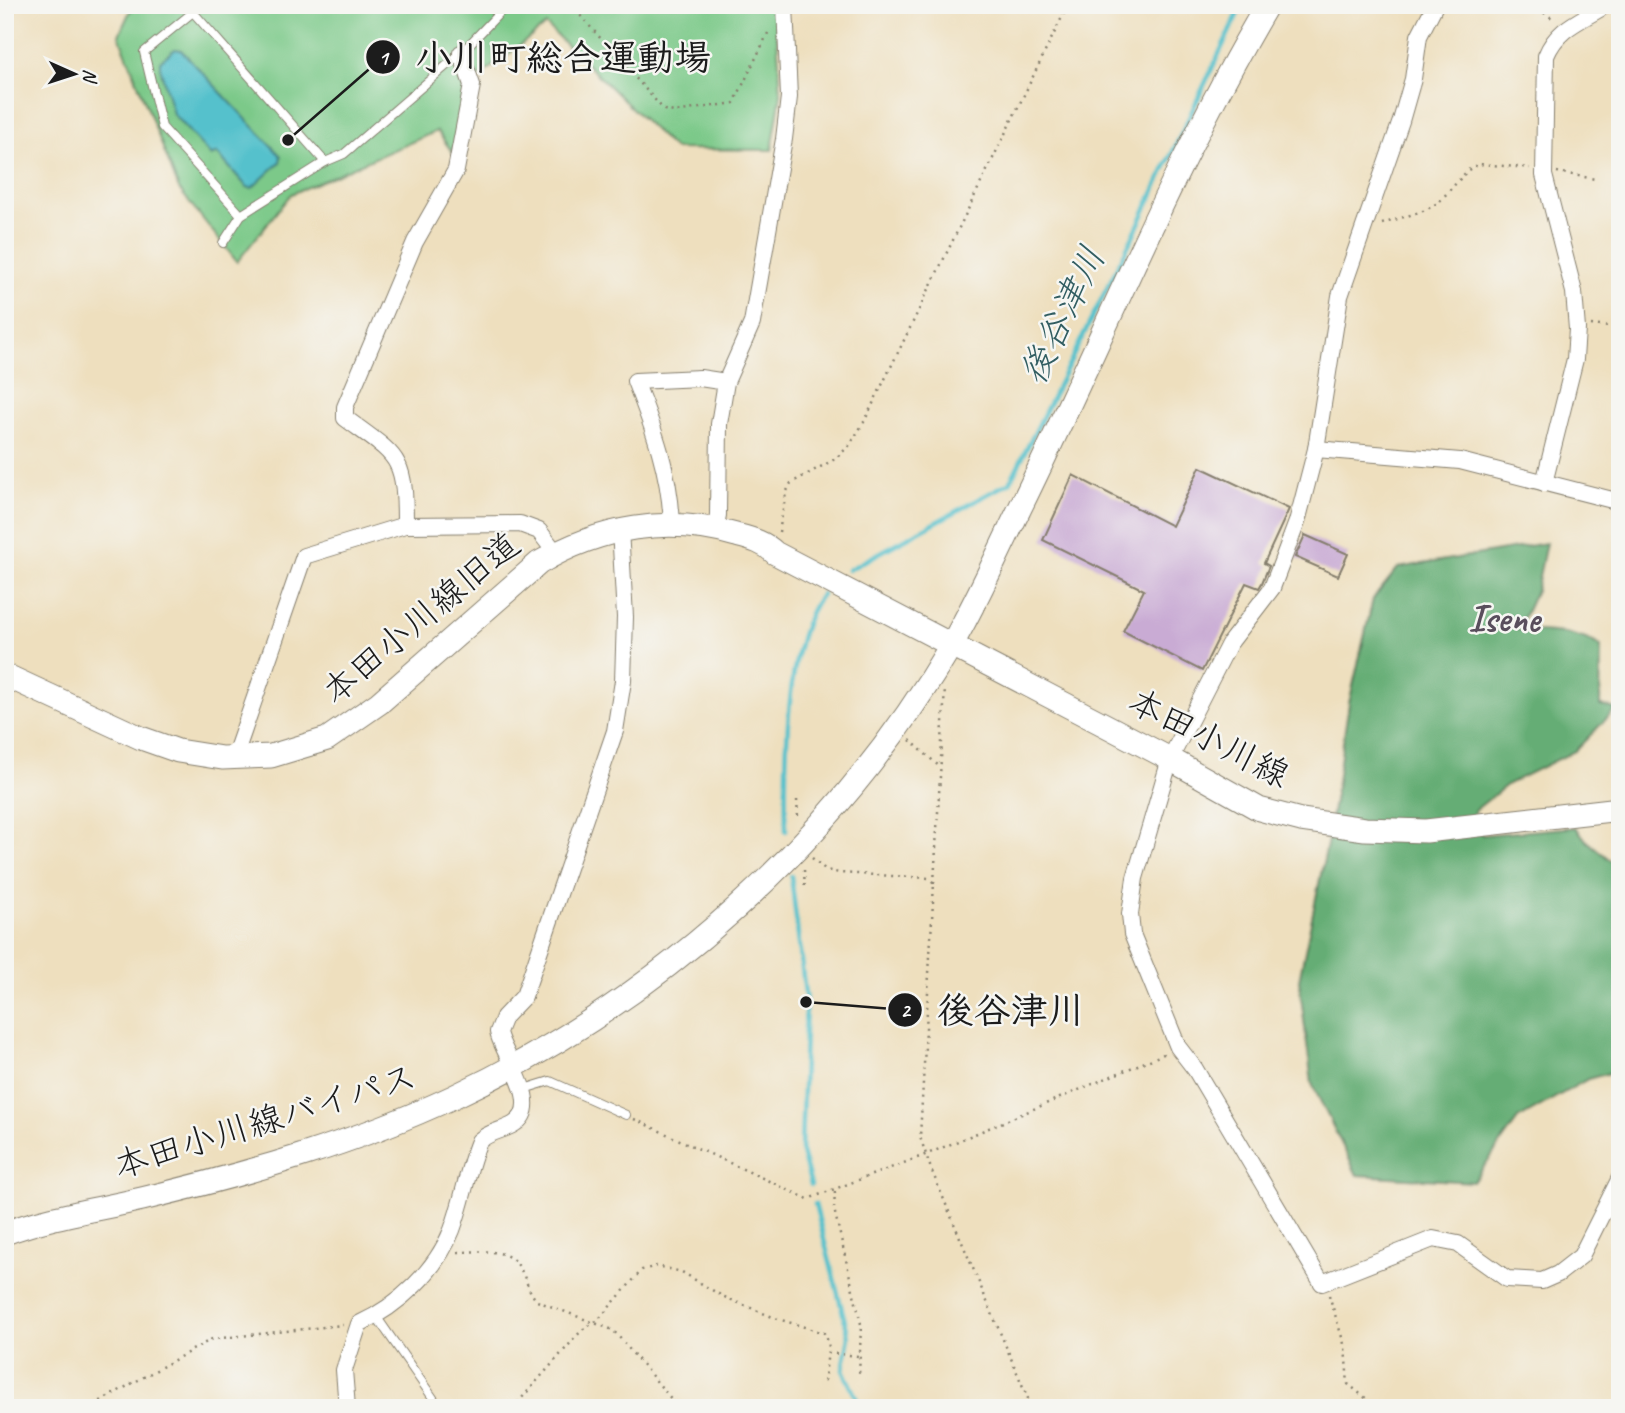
<svg xmlns="http://www.w3.org/2000/svg" width="1625" height="1413" font-family="Caveat,'Klee One',sans-serif">
<style>
.green{fill:#7cc989;stroke:#4c7252;stroke-width:2}
.forest{fill:#65ad75;stroke:#406448;stroke-width:2}
.water{fill:#54c1cc;stroke:#386e74;stroke-width:2}
.lines{fill:none;stroke-linecap:round;stroke-linejoin:round}
.stream{stroke:#54c1cc;stroke-width:4.5}
.building{fill:#c9abd4}
.lane-casing{stroke:#857e6d;stroke-width:10}
.street-casing{stroke:#857e6d;stroke-width:18}
.secondary-casing{stroke:#857e6d;stroke-width:25}
.path{stroke:#857e6d;stroke-width:2.5;stroke-dasharray:2 5;stroke-linecap:butt}
.lane{stroke:#fff;stroke-width:8}
.street{stroke:#fff;stroke-width:16}
.secondary{stroke:#fff;stroke-width:23}
.labels{text-anchor:middle;dominant-baseline:central;stroke-width:5;stroke-linejoin:round;paint-order:stroke}
.street-label{font-size:35px;fill:#1c1c1c;stroke:#f6f6f2}
.water-label{font-size:37px;font-style:italic;fill:#325e62;stroke:#f6f6f2}
.quarter-label{font-size:38px;font-weight:bold;fill:#594e5c;stroke:#f6f6f2}
.leader{fill:none;stroke:#1c1c1c;stroke-width:2.5}
.callout-dot{fill:#1c1c1c;stroke:#f6f6f2;stroke-width:2.5}
.mark-label{font-size:21px;text-anchor:middle;font-weight:bold;fill:#fff}
.callout-label{font-size:37px;text-anchor:middle;font-weight:bold;fill:#1c1c1c;stroke:#f6f6f2;stroke-width:5;stroke-linejoin:round;paint-order:stroke}
</style>
<rect width="100%" height="100%" fill="#f6f6f2"/>
<filter id="ink" filterUnits="userSpaceOnUse"><feTurbulence type="fractalNoise" baseFrequency=".0143" numOctaves="2"/><feDisplacementMap in="SourceGraphic" scale="14" xChannelSelector="R" yChannelSelector="G"/><feConvolveMatrix kernelMatrix="1 2 1 2 8 2 1 2 1" color-interpolation-filters="sRGB"/></filter>
<filter id="wash" filterUnits="userSpaceOnUse"><feTurbulence type="fractalNoise" baseFrequency=".00686" numOctaves="4" result="noise"/><feDisplacementMap in="SourceGraphic" scale="28" xChannelSelector="R" yChannelSelector="G"/><feGaussianBlur stdDeviation="1.57" result="paint"/><feColorMatrix in="noise" values="0 0 0 0 0 0 0 0 0 0 0 0 0 0 0 0 0 1.4 0 .05"/><feComposite in="paint" operator="in"/></filter>
<g filter="url(#wash)">
<rect width="100%" height="100%" fill="#eedfbe"/>
<path class="green" d="M139,5H775L781,94L772,150L674,149L546,25L466,87L453,153L437,131L291,194L237,262L179,189L119,35L130,11Z"/>
<path class="forest" d="M1546,543L1536,591L1518,630C1548,631 1574,631 1601,646L1600,706L1616,709L1575,751L1508,784L1474,811L1482,835L1576,827L1586,840L1620,868V1070L1588,1079L1518,1119L1473,1182L1357,1175L1312,1084L1299,980L1328,840L1349,703L1373,599L1398,568Z"/>
<path class="water" d="M175,49L181,50L281,156L280,162L252,188L247,187L217,153L211,156L173,114L160,67V61Z"/>
<g class="lines">
<g class="stream">
<path d="M848,570L1010,482L1134,234L1242,5"/>
<path d="M786,831C785,771 784,640 822,594"/>
<path d="M791,876L806,1002L801,1149L811,1185"/>
<path d="M815,1204L849,1337L843,1370L861,1408"/>
</g>
</g>
<g id="blocks">
<g class="building">
<path d="M1200,467L1289,509L1264,563L1269,566L1262,583L1259,588L1246,583L1202,671L1123,631L1144,590L1043,540L1073,475L1172,526Z"/>
<path d="M1305,535L1348,554L1338,576L1295,557Z"/>
</g>
</g>
</g>
<g filter="url(#ink)">
<use href="#blocks" fill-opacity="0" stroke="#857e6d" stroke-width="2"/>
<g class="lines">
<defs>
<g id="lane">
<path d="M200,5L193,12L325,162L344,154L461,53L507,5"/>
<path d="M193,12L144,52L162,127L241,215"/>
<path d="M223,243L241,215L325,162"/>
<path d="M524,1089L550,1081L626,1115"/>
<path d="M376,1316L440,1408"/>
</g>
<g id="street">
<path d="M1435,5L1419,36L1413,79L1401,121L1340,296L1316,449L1297,522L1272,588L1229,644L1170,759L1135,878L1130,914L1132,934L1178,1047L1195,1069L1322,1283L1433,1239L1458,1244L1507,1279L1542,1281L1558,1274L1581,1256L1620,1178"/>
<path d="M1316,449L1460,461L1620,502"/>
<path d="M1544,483L1575,359L1577,329L1574,292L1544,175L1546,56C1558,27 1581,21 1606,5"/>
<path d="M405,525C405,455 399,458 345,418V407L415,242L456,170L472,85L461,53"/>
<path d="M672,525C670,473 654,429 635,381L700,378L726,382"/>
<path d="M715,529L718,515L719,424L726,382L752,323L784,139L789,97L785,5"/>
<path d="M234,758L304,556L405,525L520,524L539,531L556,553"/>
<path d="M347,1408L344,1370L359,1324C398,1306 436,1271 452,1230C463,1201 467,1170 479,1141C490,1131 503,1131 514,1124C545,1105 502,1055 498,1032L504,1017L524,996L615,731L623,681L625,617L620,529"/>
</g>
<g id="secondary">
<path d="M5,675L141,738L178,751L222,758L271,756L327,739L379,703L539,563C600,527 668,515 736,535C751,539 764,542 775,553L1170,759L1259,809L1301,820L1365,829L1426,831L1620,809"/>
<path d="M5,1233C50,1216 96,1210 142,1199C247,1174 355,1143 453,1097C658,1001 837,840 952,644C977,601 997,555 1019,510C1102,342 1171,167 1267,5"/>
</g>
</defs>
<use href="#lane" class="lane-casing"/>
<use href="#street" class="street-casing"/>
<use href="#secondary" class="secondary-casing"/>
<g class="path">
<path d="M571,5L664,110L674,112L734,103L770,29"/>
<path d="M1532,5L1555,20"/>
<path d="M1557,172L1595,179"/>
<path d="M1382,224L1426,210L1439,202L1468,170L1479,164L1530,168"/>
<path d="M1591,325L1620,328"/>
<path d="M779,532L786,493L791,483L835,459L849,446L864,422L1068,5"/>
<path d="M910,740L941,768"/>
<path d="M797,800L798,818"/>
<path d="M812,858L826,870L839,873L929,878L934,883L920,1137L931,1169L1032,1408"/>
<path d="M804,870L805,891"/>
<path d="M934,883L945,688"/>
<path d="M634,1119L808,1199L925,1155L1166,1053"/>
<path d="M835,1192L834,1209L861,1324L859,1377"/>
<path d="M458,1252C483,1252 510,1246 522,1272C527,1282 529,1292 537,1301L613,1330L679,1408"/>
<path d="M1329,1295L1345,1347L1348,1384L1378,1408"/>
<path d="M828,1353L859,1356"/>
<path d="M88,1408L212,1339L343,1325"/>
<path d="M513,1408L582,1330L598,1320L642,1270L657,1266L682,1272L722,1296L775,1318L824,1333L829,1343L824,1384"/>
</g>
<use href="#lane" class="lane"/>
<use href="#street" class="street"/>
<use href="#secondary" class="secondary"/>
</g>
</g>
<g class="labels">
<g class="street-label">
<text transform="translate(421 618) rotate(-40)">本田小川線旧道</text>
<text transform="translate(1209 738) rotate(27)">本田小川線</text>
<text transform="translate(265 1121) rotate(-17)">本田小川線バイパス</text>
</g>
<g class="water-label">
<text transform="translate(1062 315) rotate(-64)">後谷津川</text>
</g>
<g class="quarter-label">
<text x="1504" y="618">Isene</text>
</g>
</g>
<path class="leader" d="M288 140L383 57M806 1002L905 1010"/>
<g class="callout-dot">
<circle cx="288" cy="140" r="7"/>
<circle cx="806" cy="1002" r="7"/>
<circle cx="383" cy="57" r="18"/>
<circle cx="905" cy="1010" r="18"/>
</g>
<g class="mark-label">
<text x="383" y="65">1</text>
<text x="905" y="1017">2</text>
</g>
<g class="callout-label">
<text x="563" y="70">小川町総合運動場</text>
<text x="1011" y="1023">後谷津川</text>
</g>
<rect width="1625" height="1413" fill="none" stroke="#f6f6f2" stroke-width="28"/>
<g transform="translate(74 74) rotate(93)" stroke="#f6f6f2" stroke-width="5" paint-order="stroke">
<path d="M0-5L12 26L0 18L-12 26Z" fill="#1c1c1c"/>
<text y="-10" font-size="19" font-weight="bold" text-anchor="middle" fill="#1c1c1c">N</text>
</g>
</svg>
